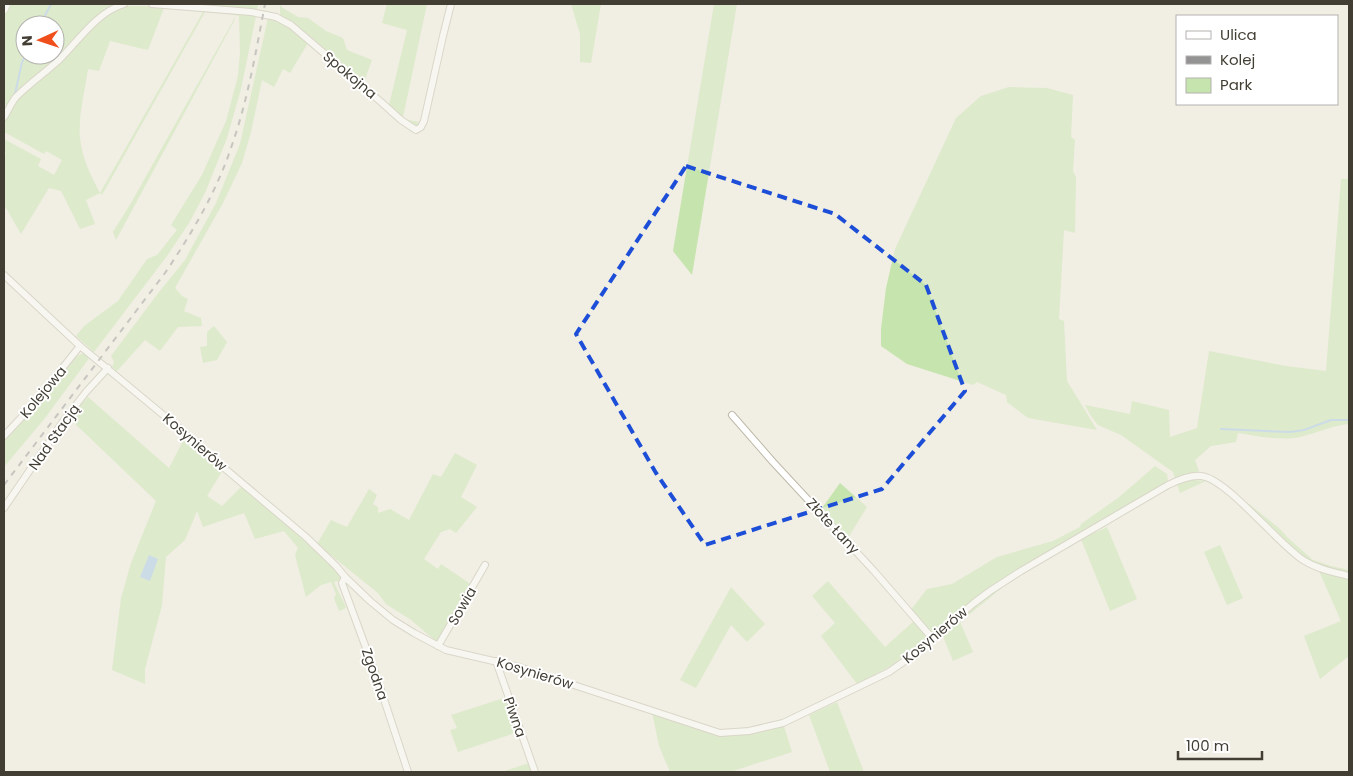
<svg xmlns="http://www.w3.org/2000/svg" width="1353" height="776" font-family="Poppins,sans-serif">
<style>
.green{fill:#c6e4ad;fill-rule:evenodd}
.water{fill:#a1c6ec}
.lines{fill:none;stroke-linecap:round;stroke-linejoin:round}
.stream{stroke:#a1c6ec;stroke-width:2}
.minor-casing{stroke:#beb9a9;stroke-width:8}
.tertiary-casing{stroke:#beb9a9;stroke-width:9}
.minor{stroke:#fff;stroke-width:6}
.tertiary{stroke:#fff;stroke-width:8}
.rail{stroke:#939393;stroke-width:2;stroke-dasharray:6 6;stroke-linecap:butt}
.marked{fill:none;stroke:#1d4ed8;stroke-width:4;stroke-dasharray:10 6;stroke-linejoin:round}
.labels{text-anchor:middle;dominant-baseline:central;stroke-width:4;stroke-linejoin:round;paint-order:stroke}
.street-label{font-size:14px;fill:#423e34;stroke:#fff}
</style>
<rect width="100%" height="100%" fill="#f1eee3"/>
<g class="green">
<path d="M9,4H112L110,7L4,114V109L6,105L4,104V15ZM25,25H55V55H25Z"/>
<path d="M175,4H258L257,10Z"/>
<path d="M387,4H427L403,117L408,120L420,122L447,4H449L421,124L418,127H413L280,17V5L283,8L298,17L308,18L326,31L343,38L347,50L372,60L363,85L389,105L407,30L382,23Z"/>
<path d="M571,4H601L591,63L580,62V34Z"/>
<path d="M714,4H737L692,275L673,251Z"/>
<path d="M127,6H144L239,12L256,16L241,89L227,138L205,193L189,223L167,256L94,352L76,336L84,326L118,301L147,259L157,255L177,230L171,225L202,175L226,121L238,76L240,52L239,16L235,15L234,21L116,240L113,232L131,203L233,21L235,15L205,12L102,195L100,193L86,200L95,224L80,229L61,191L49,188L21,234L6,208L4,210V157L6,153L4,149V139L41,159L38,166L54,175L62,160L46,151L44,154L4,132V121L16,101L24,93L104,16L112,10ZM164,8L203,12L100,193C91,176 82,158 80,138C78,116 85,91 88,69L99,71L110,41L148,50Z"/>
<path d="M268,18C284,22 295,33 308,43L290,73L283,69L274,87L262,80L251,132L242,163L223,203L175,288L182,296L188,299L184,311L201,318L202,326L178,327L160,351L145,340L117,371L112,367L114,362L111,356L159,292L185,260L216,203L240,144Z"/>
<path d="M1009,87L1047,88L1073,95L1071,137L1075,140L1073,171L1076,177L1075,233L1064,230L1059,319L1064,321L1067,381L1097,430L1028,418L1007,402L1006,395L977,382L973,385L907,364L881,346V329L886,288L895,249L956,118L981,96Z"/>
<path d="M1341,179H1349V424C1333,425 1317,433 1300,437C1282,441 1256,436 1238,433L1236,442L1211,446L1195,460L1199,471L1175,479L1173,472L1145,452L1121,435L1098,425L1091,416L1085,405L1130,414L1132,401L1169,410L1170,437L1197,428L1209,351L1286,366L1326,371Z"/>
<path d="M214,326L227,342L217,360L203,363L200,347L207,346V332Z"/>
<path d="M84,353L90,357L45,418L4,467V442L35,408L77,356Z"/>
<path d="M88,397L169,468L185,437L223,470L207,496L222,506L242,486L253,497L288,526L340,574L342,580L334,582C338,592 343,599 346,608L339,611L334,598L336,594L331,582L321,585L306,597L295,555L298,548L284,531L255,539L244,513L203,527L197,511L185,540L166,557L162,605L145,669V684L112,670L121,598L131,563L156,501L69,418Z"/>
<path d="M455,453L477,465L461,497L477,507L456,533L450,529L441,532L424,559L438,569L441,564L472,585L438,643L411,620L386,604L378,593L317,544L331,520L347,527L369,489L377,495L373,504L378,507V513L390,509L409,520L433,474L441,477Z"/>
<path d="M1155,466L1167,474L1168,481L1121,511L1006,576L979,595L931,634L910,611L927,589L952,584L997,557L1053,541L1080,527L1081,524L1118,498Z"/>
<path d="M1191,480L1206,481L1180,493L1177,484Z"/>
<path d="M840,483L867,507L848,538L820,511Z"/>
<path d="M1245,503L1249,504L1280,529L1287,537L1313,560L1331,566L1349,570V573C1337,570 1324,567 1312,562C1291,552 1262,520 1245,503Z"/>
<path d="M1107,527L1137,599L1110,611L1081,539Z"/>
<path d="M1220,545L1243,598L1227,605L1204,552Z"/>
<path d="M1319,571L1349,579V656L1320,679L1304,636L1341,621Z"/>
<path d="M1014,578L960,622L973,652L953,661L942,634L975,606Z"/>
<path d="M828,581L885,647L915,620L929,638L891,666L857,684L821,636L835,623L812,596Z"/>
<path d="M731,587L765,624L747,642L731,625L696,688L680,680Z"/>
<path d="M498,663L568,684L567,688L501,667Z"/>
<path d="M507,697L518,732L458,752L450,730L457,728L451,715Z"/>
<path d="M837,702L864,772H830L809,715Z"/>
<path d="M652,712L736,735L754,733L784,726L792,752L733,771L734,772H670L659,746Z"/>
<path d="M529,763L532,772H502Z"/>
</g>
<path class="water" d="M149,555L158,559L150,581L140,577Z"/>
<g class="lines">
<g class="stream">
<path d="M40,25L51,4"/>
<path d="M15,94L22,62L26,55"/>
<path d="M1221,429L1290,432L1304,430L1331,420H1349"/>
</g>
<defs>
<g id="minor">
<path d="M152,4L251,12L276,17L291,25L381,102L401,120L416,130L421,127L424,121L443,36L451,4"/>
<path d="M4,117C8,111 11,103 16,97C30,83 46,72 60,59C80,39 96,13 124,4"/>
<path d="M4,275L80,346L185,433L191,440L306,537L336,566L345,577L370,601L393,620L414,633L446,650L519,667L720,733L749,731L783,723L889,672L909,658L974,603L990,591L1021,571L1168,485C1178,480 1189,475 1201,476C1226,478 1277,543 1303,560C1317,569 1333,572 1349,576"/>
<path d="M732,415L773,462L874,571L933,639"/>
<path d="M4,436L32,406L80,346"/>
<path d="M4,508L62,423L86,392L108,368"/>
<path d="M345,577L342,583L376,675L408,772"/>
<path d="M438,646L485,565"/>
<path d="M496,661L535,772"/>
</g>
<path id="tertiary" d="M4,9L6,4"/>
</defs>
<use href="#minor" class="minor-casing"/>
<use href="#tertiary" class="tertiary-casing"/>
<use href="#minor" class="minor"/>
<use href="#tertiary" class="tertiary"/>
<path class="rail" d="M4,485L165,273C192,233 217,191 232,145C248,99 256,51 265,4"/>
</g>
<path d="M0 0H1353V776H0ZM686,166L835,214L926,285L965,391L882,489L705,545L656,473L576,334Z" fill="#f1eee3" fill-opacity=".55" fill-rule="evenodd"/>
<path class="marked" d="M686,166L835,214L926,285L965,391L882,489L705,545L656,473L576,334Z"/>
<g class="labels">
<g class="street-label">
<text transform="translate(350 75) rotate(40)">Spokojna</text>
<text transform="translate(43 392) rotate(-50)">Kolejowa</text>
<text transform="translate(54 437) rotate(-55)">Nad Stacją</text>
<text transform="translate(195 442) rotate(41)">Kosynierów</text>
<text transform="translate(833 526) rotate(47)">Złote Łany</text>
<text transform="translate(462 606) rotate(-60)">Sowia</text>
<text transform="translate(935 635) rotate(-40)">Kosynierów</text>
<text transform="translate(535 673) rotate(17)">Kosynierów</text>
<text transform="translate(375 674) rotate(71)">Zgodna</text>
<text transform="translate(515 717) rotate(71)">Piwna</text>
</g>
</g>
<rect width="1353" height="776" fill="none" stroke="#423e34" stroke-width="10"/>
<rect x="1176" y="15" width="162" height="90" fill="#ffffff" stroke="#b3b2ae"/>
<rect x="1186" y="31" width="25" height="8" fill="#ffffff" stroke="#b3b2ae"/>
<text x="1220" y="40" font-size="15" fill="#423e34">Ulica</text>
<rect x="1186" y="56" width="25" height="8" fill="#939393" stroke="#b3b2ae"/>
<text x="1220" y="65" font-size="15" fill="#423e34">Kolej</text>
<rect x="1186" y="78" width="25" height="15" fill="#c6e4ad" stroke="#b3b2ae"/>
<text x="1220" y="90" font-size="15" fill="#423e34">Park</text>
<g transform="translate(40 40) rotate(267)"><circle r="24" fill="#ffffff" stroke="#b3b2ae"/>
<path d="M0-4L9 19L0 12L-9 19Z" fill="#f04f1b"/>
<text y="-8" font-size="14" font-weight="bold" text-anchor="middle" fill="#423e34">N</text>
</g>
<path d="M1178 751v8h84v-8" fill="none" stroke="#423e34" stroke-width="2.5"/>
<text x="1186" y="751" font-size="15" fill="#423e34" stroke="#ffffff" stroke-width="4" paint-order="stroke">100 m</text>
</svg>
